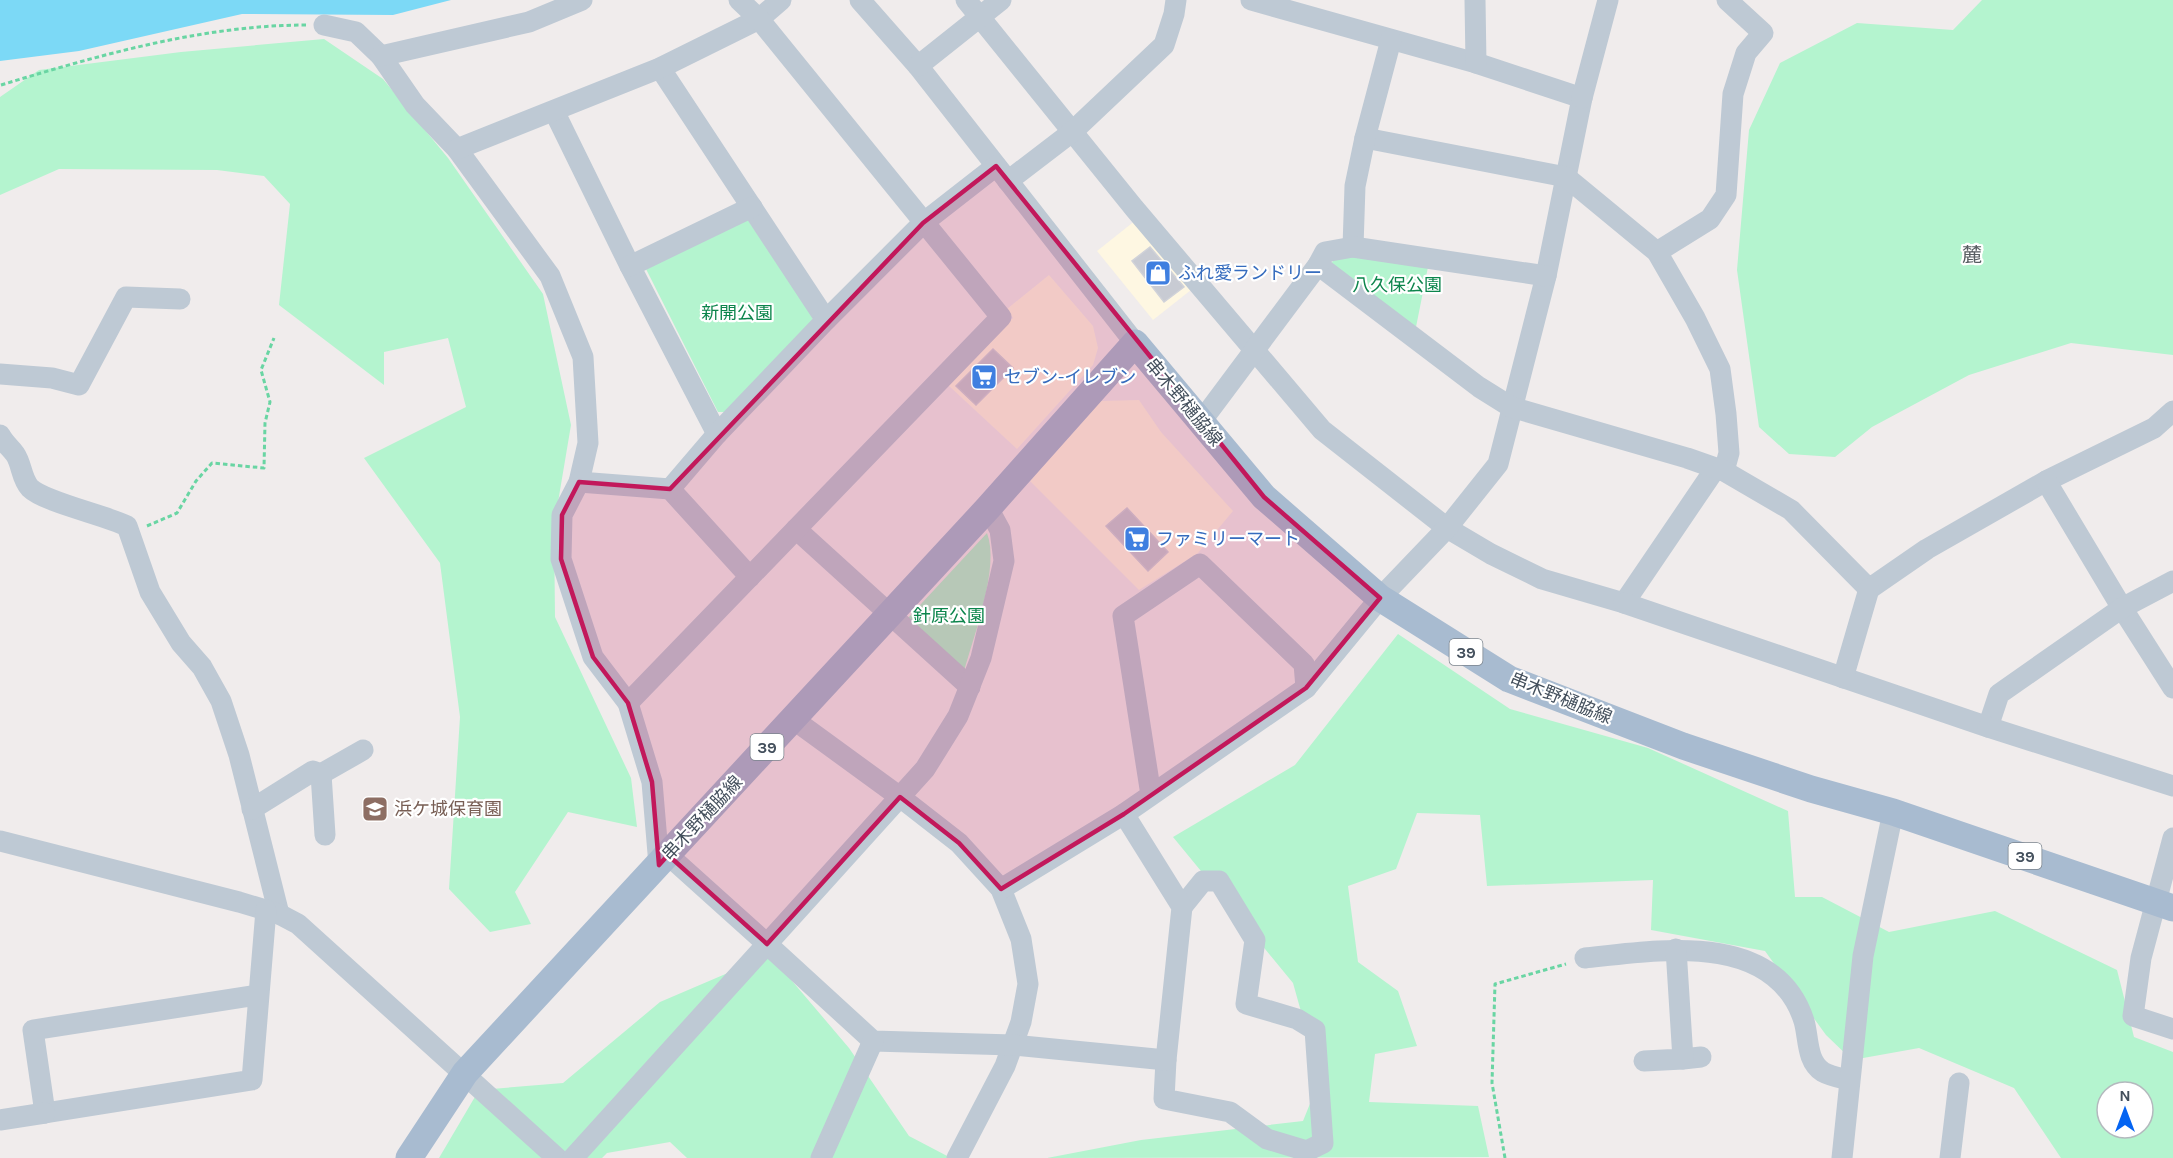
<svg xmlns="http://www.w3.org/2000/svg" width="2173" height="1158" font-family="Karla,'Noto Sans JP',sans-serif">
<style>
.commercial{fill:#fef7e2}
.green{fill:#b4f4cf;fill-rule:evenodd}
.water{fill:#7cd9f6}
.building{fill:#c8cbd3;stroke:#d0d2d9;stroke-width:1.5}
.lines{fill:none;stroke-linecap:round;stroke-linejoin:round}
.path{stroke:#69d5a3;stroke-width:3;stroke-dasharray:4.5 3;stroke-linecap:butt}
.minor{stroke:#bec9d4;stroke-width:21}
.major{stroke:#a8bbd0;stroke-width:27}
.marked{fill:#c2185b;fill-opacity:0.2;stroke:#c2185b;stroke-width:4.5;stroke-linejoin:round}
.labels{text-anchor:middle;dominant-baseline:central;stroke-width:4.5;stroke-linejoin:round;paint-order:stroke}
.shield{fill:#fff;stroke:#7b848d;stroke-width:1.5}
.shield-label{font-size:16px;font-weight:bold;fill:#434f5c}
.shop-label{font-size:18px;fill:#366cbe;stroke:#fff;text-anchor:start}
.park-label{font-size:18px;fill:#0c854c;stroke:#fff}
.street-label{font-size:18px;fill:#434f5c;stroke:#fff}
.education-label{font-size:18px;fill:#785e54;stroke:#fff;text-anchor:start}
.neighbourhood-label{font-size:20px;fill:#585d62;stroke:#fff}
</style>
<rect width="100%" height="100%" fill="#f0ecec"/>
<g class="commercial">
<path d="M1136,220L1191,290L1153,320L1097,251Z"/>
<path d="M1049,275L1093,326L1098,348L1093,365L1017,449L947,384L1013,318L1007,309Z"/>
<path d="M1139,400L1161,432L1233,511L1198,553L1139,590L1030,481L1101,401Z"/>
</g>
<g class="green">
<path d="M1982,0H2173V355L2071,343L1969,375L1872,427L1835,457L1789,454L1759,427L1737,270L1749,130L1780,63L1857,23L1953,30Z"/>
<path d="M324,39L383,79L448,158L543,294L571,425L554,526L555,617L631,778L637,827L568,812L515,892L531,924L490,932L449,889L460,717L440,563L364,458L466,407L448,338L384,352V385L279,305L290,204L264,176L217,170L59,169L0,195V97L39,70L181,52Z"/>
<path d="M746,217L813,316L812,323L725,412H718L646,269Z"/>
<path d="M1384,255L1428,267L1416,327L1329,268L1335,257Z"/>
<path d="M987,533C1000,567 974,635 964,671L908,618Z"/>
<path d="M1398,634L1510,709L1648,748L1788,811L1795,897H1822L1889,932L1995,911L2117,970L2134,1037L2173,1052V1158H2061L2014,1088L1919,1048L1852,1060L1826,1035L1765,951L1651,930L1653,880L1487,886L1480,815L1417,813L1396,869L1348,886L1358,962L1398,991L1417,1046L1375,1054L1369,1102L1478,1106L1489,1157L1047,1158L1141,1140L1303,1121L1320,1079L1293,983L1173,837L1295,765ZM2107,1092H2143V1128H2107Z"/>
<path d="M770,955L849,1048L909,1136L951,1158H687L670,1142L607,1153L602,1158H439L479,1090L563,1083L660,1002Z"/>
</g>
<path class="water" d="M0,0H451L393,15L242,14L79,51L0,61Z"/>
<g class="building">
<path d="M1150,247L1184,287L1164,302L1132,261Z"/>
<path d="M993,349L1013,368L976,405L956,386Z"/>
<path d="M1127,508L1168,552L1148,571L1106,526Z"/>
</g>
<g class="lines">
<g class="path">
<path d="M1,85C100,55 203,25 307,25"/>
<path d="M147,526L177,513L196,481L212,463L264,468L265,423L270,402L261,370L274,338"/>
<path d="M1505,1158L1492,1083L1495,984L1566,964"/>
</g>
<g class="minor">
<path d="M860,0L918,66L1135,343"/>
<path d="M966,0L1134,208L1322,430L1447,528L1491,554L1542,579L1624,603L1715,469"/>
<path d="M1251,0L1476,63L1582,98L1546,276L1498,464L1447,528L1380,598L1306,688"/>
<path d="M1475,0L1476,63"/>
<path d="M324,25L356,32L381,56L415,105L457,149L550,276L583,357L588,443L579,482L562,515L561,559L593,657L628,703L652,782L659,865"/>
<path d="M381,56L529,22L582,0"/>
<path d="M918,66L1001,0"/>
<path d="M660,68L826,320"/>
<path d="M1582,98L1608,0"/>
<path d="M554,111L630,266L717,434"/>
<path d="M1365,138L1566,177L1657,252L1695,318L1720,369L1726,414L1729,453L1724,471"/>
<path d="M457,149L660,68L759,19L781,0"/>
<path d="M1008,181L1072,132L1164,45L1174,14L1176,0"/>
<path d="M1353,247L1355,186L1365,138L1391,40"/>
<path d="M1657,252L1710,219L1726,195L1733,94L1746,53L1763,33L1727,0"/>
<path d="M1318,265L1479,387L1511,407L1687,458L1724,471L1791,510L1869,589L1927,549L2046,481L2154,428L2173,411"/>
<path d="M630,266L752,207"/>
<path d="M0,374L52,378L79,385L126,297L180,299"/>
<path d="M1200,423L1318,265L1325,252L1353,247L1546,276"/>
<path d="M0,435C4,443 10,447 15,454C22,464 21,478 30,488C44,502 105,515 127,526L150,592L181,643L202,667L221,701L239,755L279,914"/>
<path d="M2046,481L2122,608L2173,688"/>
<path d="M579,482L670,489L750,577"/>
<path d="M670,489L717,434L826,320L923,223L996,166"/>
<path d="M796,529L970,687"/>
<path d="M1624,603L1988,727L1999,694L2122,608L2173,581"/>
<path d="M1843,678L1869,589"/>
<path d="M628,703L1001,317L759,19L739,0"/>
<path d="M793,719L900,797L959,843L1001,889L1021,939L1028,984L1021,1022L1005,1066L957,1158"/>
<path d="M1988,727L2173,786"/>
<path d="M321,774L363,750"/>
<path d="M252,809L313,771L321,774L325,835"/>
<path d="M2173,838L2141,958L2133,1016L2173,1029"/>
<path d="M0,841L239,902L279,914L298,924L557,1158"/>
<path d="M668,855L767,944L925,769L958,716L981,658L1004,561L1000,530L988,508"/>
<path d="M1001,889L1124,814L1306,688L1304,664L1200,564L1123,616L1151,795"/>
<path d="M1585,958C1658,950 1775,930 1804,1021C1809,1038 1806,1061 1823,1072C1830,1076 1841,1078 1849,1080"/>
<path d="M257,995L33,1030L45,1113L252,1080L266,910"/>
<path d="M1683,1059L1701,1057"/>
<path d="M1166,1060L1164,1099L1230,1112L1267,1139L1307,1151L1323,1143L1315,1030L1297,1019L1246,1004L1255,940L1219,881H1203L1182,907"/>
<path d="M1644,1061L1683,1059L1676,949"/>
<path d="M0,1120L45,1113"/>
<path d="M573,1158L767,944L873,1041L1013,1045L1166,1060L1182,907L1124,814"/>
<path d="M821,1158L873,1041"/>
<path d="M1842,1158L1863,956L1893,812"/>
<path d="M1950,1158L1959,1083"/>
</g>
<path class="major" d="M409,1158L465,1073L988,508L1135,343L1264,497L1380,598L1509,679L1683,746L1811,789L1893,812L2173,908"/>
</g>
<path class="marked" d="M996,166L1264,497L1380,598L1306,688L1124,814L1001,889L959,843L900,797L767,944L668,855L659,865L652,782L628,703L593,657L561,559L562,515L579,482L670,489L923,223Z"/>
<defs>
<symbol id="shop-square" viewBox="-11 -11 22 22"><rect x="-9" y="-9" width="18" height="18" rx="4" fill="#3f7fe0" stroke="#fff"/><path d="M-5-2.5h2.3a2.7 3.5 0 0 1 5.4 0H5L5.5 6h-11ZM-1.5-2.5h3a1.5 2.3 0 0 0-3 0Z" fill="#fff"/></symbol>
<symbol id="supermarket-square" viewBox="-11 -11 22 22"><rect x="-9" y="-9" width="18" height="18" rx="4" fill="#3f7fe0" stroke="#fff"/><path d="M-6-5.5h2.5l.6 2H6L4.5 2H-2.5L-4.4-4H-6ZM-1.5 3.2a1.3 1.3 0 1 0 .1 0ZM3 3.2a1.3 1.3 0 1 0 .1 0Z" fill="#fff"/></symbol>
<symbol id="school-square" viewBox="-11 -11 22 22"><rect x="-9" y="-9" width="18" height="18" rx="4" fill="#8d6e63" stroke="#fff"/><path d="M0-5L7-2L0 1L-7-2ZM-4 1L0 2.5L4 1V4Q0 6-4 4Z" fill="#fff"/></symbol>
</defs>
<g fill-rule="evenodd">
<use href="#shop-square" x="1143" y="258" width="30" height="30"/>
<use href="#supermarket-square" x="969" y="362" width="30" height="30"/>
<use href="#supermarket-square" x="1122" y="524" width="30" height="30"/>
<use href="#school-square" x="360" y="794" width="30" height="30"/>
</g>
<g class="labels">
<g class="shield">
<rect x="1449.5" y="639" width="33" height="26" rx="4.5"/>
<rect x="750.5" y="734" width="33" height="26" rx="4.5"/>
<rect x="2008.5" y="843" width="33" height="26" rx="4.5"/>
</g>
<g class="shield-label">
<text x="1466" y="652">39</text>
<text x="767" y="747">39</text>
<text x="2025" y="856">39</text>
</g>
<g class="shop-label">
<text x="1178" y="273">ふれ愛ランドリー</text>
<text x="1004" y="377">セブン-イレブン</text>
<text x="1156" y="539">ファミリーマート</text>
</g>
<g class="park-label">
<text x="1397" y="285">八久保公園</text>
<text x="737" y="313">新開公園</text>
<text x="949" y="616">針原公園</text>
</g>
<g class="street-label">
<text transform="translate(1184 402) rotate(50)">串木野樋脇線</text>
<text transform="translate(1561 698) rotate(22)">串木野樋脇線</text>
<text transform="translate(702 818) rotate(-47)">串木野樋脇線</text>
</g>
<g class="education-label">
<text x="394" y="809">浜ケ城保育園</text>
</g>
<g class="neighbourhood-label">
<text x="1972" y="255">麓</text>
</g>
</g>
<g transform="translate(2125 1110)"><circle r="28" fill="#ffffff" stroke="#b4b9be" stroke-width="1.5"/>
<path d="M0-4.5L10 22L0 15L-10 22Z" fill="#0464f2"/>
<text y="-9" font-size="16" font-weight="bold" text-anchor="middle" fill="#434f5c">N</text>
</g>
</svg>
